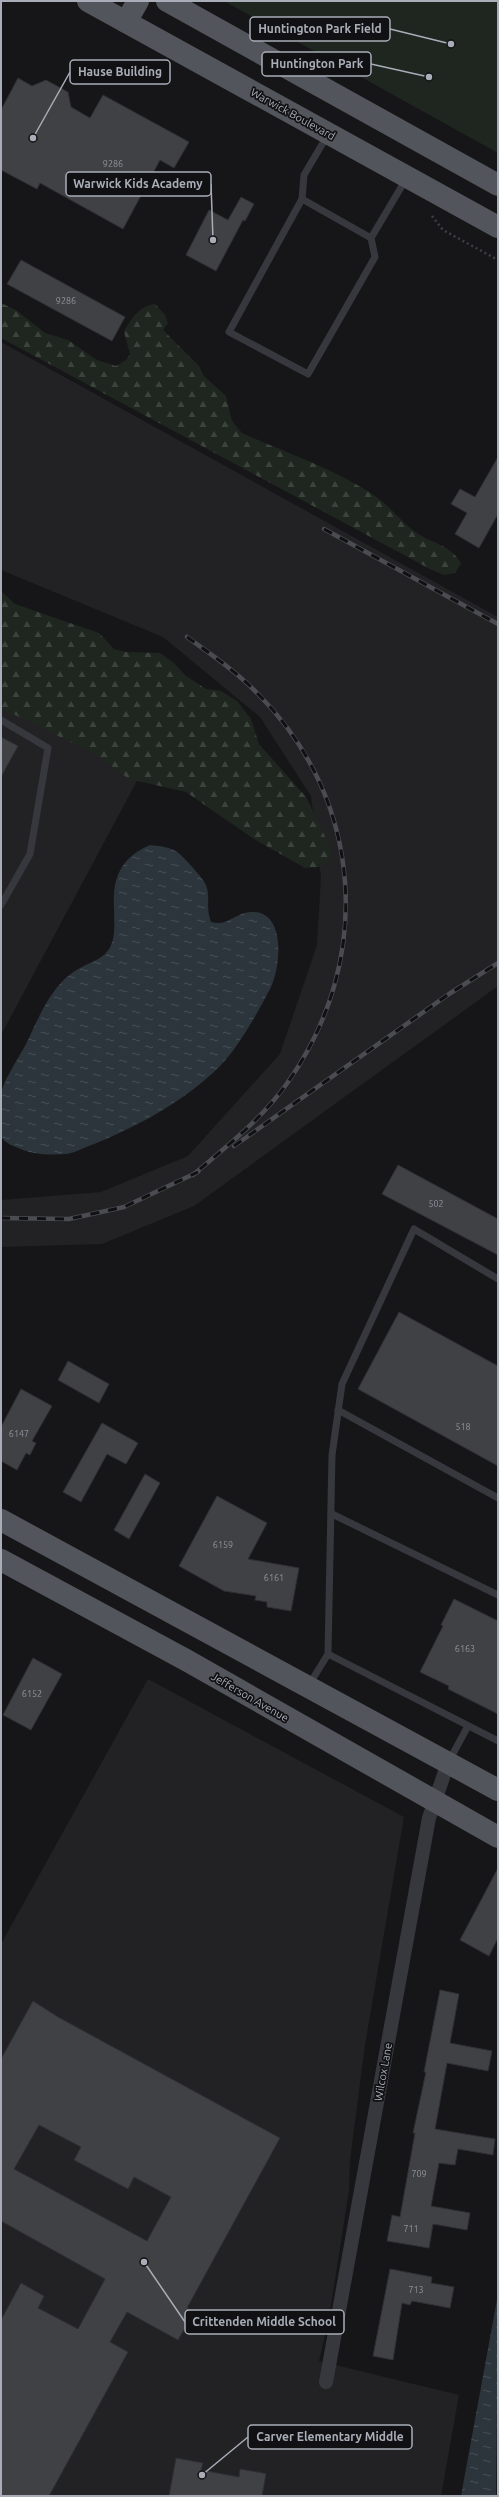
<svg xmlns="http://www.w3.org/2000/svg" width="499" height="2497" font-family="Ubuntu,sans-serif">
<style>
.built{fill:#222225}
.forest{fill:url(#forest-firs)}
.park{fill:#1e261f}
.water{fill:url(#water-ripples)}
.building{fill:#404145;stroke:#303034;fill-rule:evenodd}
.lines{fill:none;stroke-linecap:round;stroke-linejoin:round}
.path{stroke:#3d3f44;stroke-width:2.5;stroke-dasharray:2 3;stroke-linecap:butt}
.service{stroke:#37383d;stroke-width:7}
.minor{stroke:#37383d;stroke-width:14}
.primary{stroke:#53555c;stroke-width:22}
.rail-casing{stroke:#4a4c52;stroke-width:4.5}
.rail{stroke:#111113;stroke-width:3;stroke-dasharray:9;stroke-linecap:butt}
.labels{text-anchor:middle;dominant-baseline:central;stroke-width:3.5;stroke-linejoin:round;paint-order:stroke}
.number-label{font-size:9px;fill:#8e929b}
.street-label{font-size:11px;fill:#a8adb8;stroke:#111113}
.leader{fill:none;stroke:#a8adb8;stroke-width:1.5}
.callout-dot{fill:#a8adb8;stroke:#111113;stroke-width:1.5}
.callout{fill:#111113;stroke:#a8adb8;stroke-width:1.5}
.callout-label{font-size:12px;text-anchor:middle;font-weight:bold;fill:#a8adb8}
</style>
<defs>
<pattern id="forest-firs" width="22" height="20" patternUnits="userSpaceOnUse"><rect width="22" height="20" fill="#1e261f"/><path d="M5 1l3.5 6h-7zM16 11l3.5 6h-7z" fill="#3c433d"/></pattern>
<pattern id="water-ripples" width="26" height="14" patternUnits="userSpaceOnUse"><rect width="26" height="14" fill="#2c353c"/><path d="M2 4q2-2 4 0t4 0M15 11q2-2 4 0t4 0" fill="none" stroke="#485056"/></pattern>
</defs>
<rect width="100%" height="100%" fill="#161618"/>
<g class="built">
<path d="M1,342L498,617V986L194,1206L102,1244L1,1247V1200L101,1192L188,1156L280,1054L317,945L321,877L311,796L260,717L163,637L1,570Z"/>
<path d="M1,701L139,777L1,1035Z"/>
<path d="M148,1679L404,1817L365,2045L350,2160L349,2190L329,2318L319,2361L459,2395L441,2496H1V1944Z"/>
</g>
<g class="forest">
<path d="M1,303L16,310L45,333L68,340L97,360L116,366L126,360L130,354L124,332C131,319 139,306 155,304L165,315L168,323L163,330L199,366L204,376L226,396L232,421L242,433C288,454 336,469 378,498C391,508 401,521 414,531C431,544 449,543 461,563L455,573L444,575L430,569L1,338Z"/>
<path d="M1,591L15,604L99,633L114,649L126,652L160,653L174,663L186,676L206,689L221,691L237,701L251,719L259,744L306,797L331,849L330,858L320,867L305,868L254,839L186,792L129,779L97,755L1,708Z"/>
</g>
<path class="park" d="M224,1H498V153Z"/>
<g class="water">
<path d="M150,845C159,846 170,847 177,852C183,856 204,879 206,885C211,899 205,906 211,922C227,927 235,913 250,912C287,909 281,968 270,989C258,1012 238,1048 220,1066C185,1101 140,1125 94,1144C85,1147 75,1153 66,1154C52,1155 34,1155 21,1149C14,1146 5,1144 1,1136C0,1130 0,1101 1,1094C4,1079 20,1056 27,1042C40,1015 53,981 82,967C89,963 98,960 104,955C132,931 87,872 150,845Z"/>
<path d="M498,2294L496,2496H461Z"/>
</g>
<g class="building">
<path d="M18,78L32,86L46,80L68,92L71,107L90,118L103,95L189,142L174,168L160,160L123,229L40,183L37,189L1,170V110Z"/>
<path d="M241,197L254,204L245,221L243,220L216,271L186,255L209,210L228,220Z"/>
<path d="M21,260L125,317L112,341L7,284Z"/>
<path d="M498,457V514L479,548L455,534L467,513L451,504L460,489L475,497Z"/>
<path d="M1,737L18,746L1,777Z"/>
<path d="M398,1165L498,1219V1255L382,1194Z"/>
<path d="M399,1312L498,1366V1466L358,1389Z"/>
<path d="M68,1361L109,1384L99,1403L58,1380Z"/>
<path d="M21,1389L52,1406L32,1441L36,1443L30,1455L26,1453L17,1470L1,1461V1427Z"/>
<path d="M102,1423L138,1443L126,1464L107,1454L81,1502L63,1492Z"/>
<path d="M145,1474L160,1483L129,1539L114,1530Z"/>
<path d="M217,1496L267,1523L248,1559L299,1568L291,1611L267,1607V1602L255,1600L256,1596L224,1591L179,1566Z"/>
<path d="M454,1599L498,1621V1714L448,1689L449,1686L420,1672L443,1626L441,1625Z"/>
<path d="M33,1658L62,1674L31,1730L3,1715Z"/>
<path d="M498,1868V1938L489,1956L460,1940Z"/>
<path d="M440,1990L459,1994L450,2043L492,2051L488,2071L447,2063L435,2129L495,2139L493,2155L458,2149L455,2165L439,2163L431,2206L470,2213L467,2230L433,2224L429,2248L387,2241L392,2215L400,2217L415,2133H413L426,2072H424Z"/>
<path d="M33,2001L58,2017L280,2138L187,2308L194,2312L178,2340L127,2312L110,2342L128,2352L49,2496H1V2320L21,2283L44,2296L38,2308L78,2329L105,2279L1,2221V2059ZM39,2125L81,2147L74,2160L128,2189L134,2177L171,2197L147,2241L14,2169Z"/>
<path d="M390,2269L432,2277L431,2283L454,2287L450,2308L412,2301L410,2305L402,2303L393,2360L373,2356Z"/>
<path d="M176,2458L203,2463L201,2470L239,2477L240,2469L263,2473L266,2474L262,2496H169Z"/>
</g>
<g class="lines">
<path class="path" d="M432,216L443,230L498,260"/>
<g class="service">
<path d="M327,136L304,175L302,199L229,332L308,374L375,257L371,238"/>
<path d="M302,199L371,238L406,179"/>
<path d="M1,720L48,748L30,854L1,905"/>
<path d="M338,1410L498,1498"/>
<path d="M332,1514L498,1595"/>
<path d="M328,1654L332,1455L342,1384L414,1229L498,1279"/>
<path d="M309,1685L328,1654L498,1741"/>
<path d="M449,1761L468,1726"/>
</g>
<path class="minor" d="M326,2382L429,1818L448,1763"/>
<g class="primary">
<path d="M88,1L498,227"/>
<path d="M167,1L498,185"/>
<path d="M126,22L138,1"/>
<path d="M1,1520L498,1790"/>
<path d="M1,1560L186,1660L498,1837"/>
</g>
<defs>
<g id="rail">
<path d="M324,529L498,624"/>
<path d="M187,637C212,655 237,672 258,694C364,800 374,960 288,1082C263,1118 226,1147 193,1175"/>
<path d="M234,1146L449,994L498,963"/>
<path d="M1,1218L69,1219L124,1207L198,1172"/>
</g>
</defs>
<use href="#rail" class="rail-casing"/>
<use href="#rail" class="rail"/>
</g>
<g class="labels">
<g class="number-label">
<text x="113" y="164">9286</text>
<text x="66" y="301">9286</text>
<text x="436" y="1204">502</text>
<text x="463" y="1427">518</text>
<text x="19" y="1434">6147</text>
<text x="223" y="1545">6159</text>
<text x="274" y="1578">6161</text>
<text x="465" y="1649">6163</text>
<text x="32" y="1694">6152</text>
<text x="419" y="2174">709</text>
<text x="411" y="2229">711</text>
<text x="416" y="2290">713</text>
</g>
<g class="street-label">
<text transform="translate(293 114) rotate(29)">Warwick Boulevard</text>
<text transform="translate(250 1697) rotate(30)">Jefferson Avenue</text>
<text transform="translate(383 2072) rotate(-80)">Wilcox Lane</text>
</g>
</g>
<path class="leader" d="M451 44L390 29M429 77L371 64M33 138L70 72M213 240L211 184M144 2262L185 2322M202 2475L248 2437"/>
<g class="callout-dot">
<circle cx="451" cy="44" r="4"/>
<circle cx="429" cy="77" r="4"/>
<circle cx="33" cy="138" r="4"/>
<circle cx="213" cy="240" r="4"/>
<circle cx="144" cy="2262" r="4"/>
<circle cx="202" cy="2475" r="4"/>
</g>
<g class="callout">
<rect x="250" y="17" width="140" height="24" rx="4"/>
<rect x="262" y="52" width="109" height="24" rx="4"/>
<rect x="70" y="60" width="100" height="24" rx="4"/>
<rect x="66" y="172" width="145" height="24" rx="4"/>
<rect x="185" y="2310" width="159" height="24" rx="4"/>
<rect x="248" y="2425" width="164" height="24" rx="4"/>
</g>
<g class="callout-label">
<text x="320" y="33">Huntington Park Field</text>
<text x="317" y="68">Huntington Park</text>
<text x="120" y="76">Hause Building</text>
<text x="138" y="188">Warwick Kids Academy</text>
<text x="264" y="2326">Crittenden Middle School</text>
<text x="330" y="2441">Carver Elementary Middle</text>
</g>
<rect width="499" height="2497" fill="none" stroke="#a8adb8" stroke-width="4"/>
</svg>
